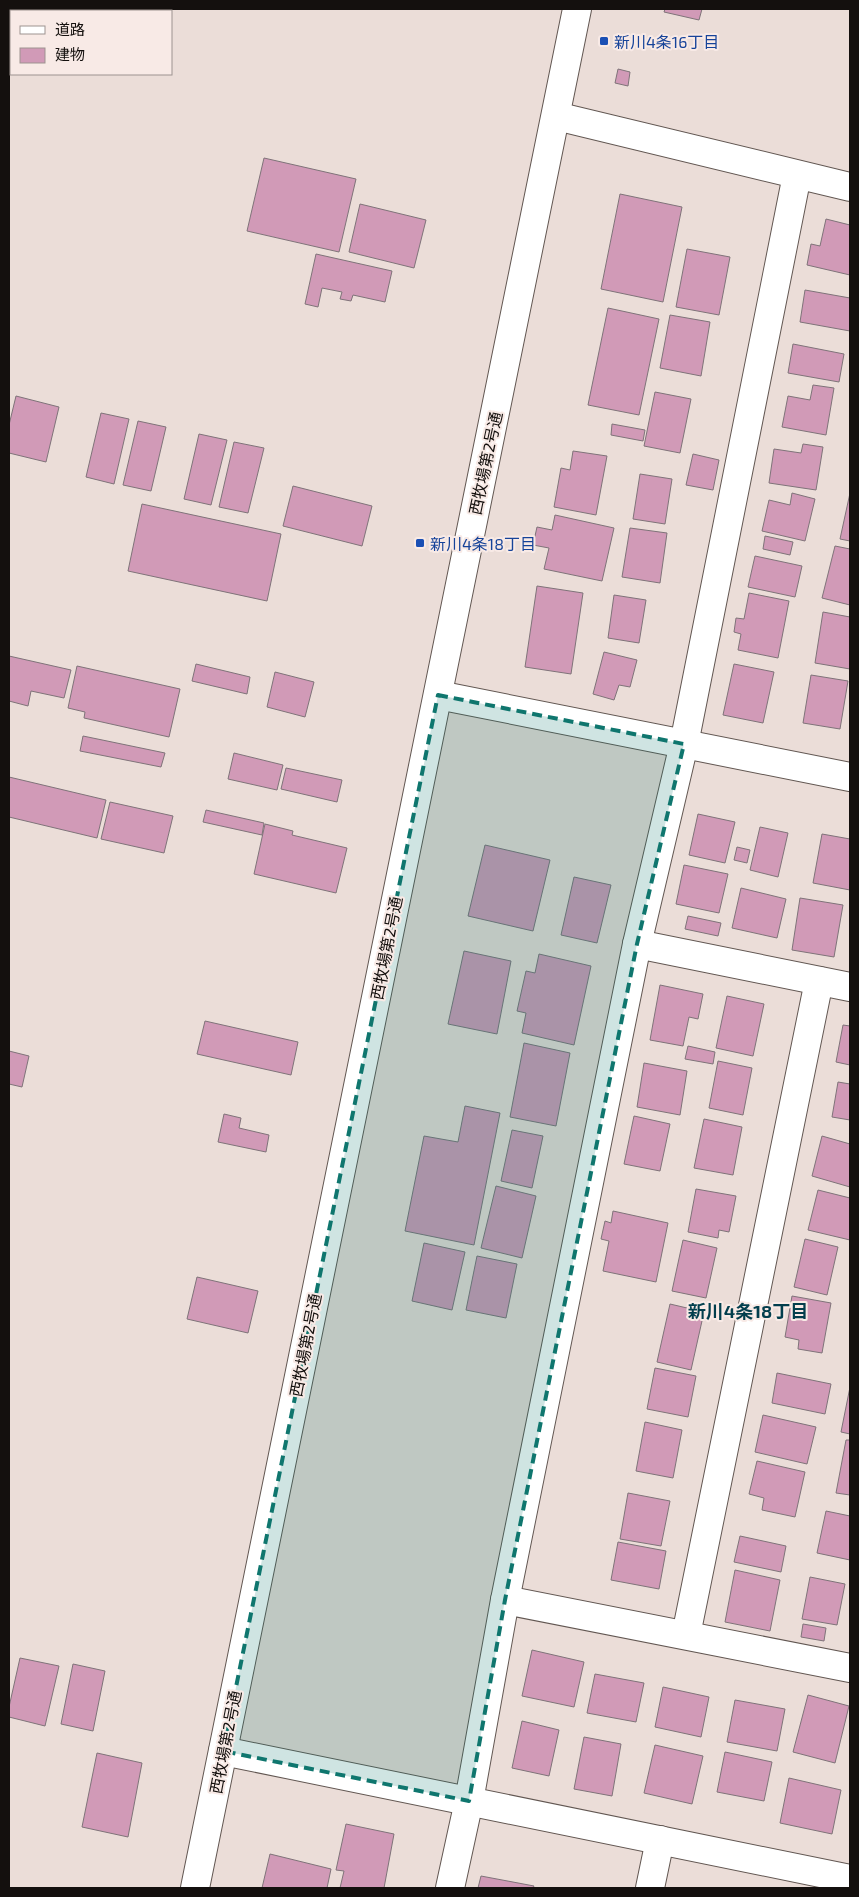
<svg xmlns="http://www.w3.org/2000/svg" width="859" height="1897" font-family="'Exo 2','Noto Sans JP',sans-serif">
<style>
.building{fill:#d19ab7;stroke:#7f7379}
.lines{fill:none;stroke-linecap:round;stroke-linejoin:round}
.minor-casing{stroke:#625752;stroke-width:30}
.tertiary-casing{stroke:#625752;stroke-width:30}
.minor{stroke:#fff;stroke-width:28}
.tertiary{stroke:#fff;stroke-width:28}
.marked{fill:#0f766e;fill-opacity:0.2;stroke:#0f766e;stroke-width:4;stroke-dasharray:10 6;stroke-linejoin:round}
.transit-dot{fill:#1a4fb4;stroke:#f8eae6;stroke-width:2}
.labels{text-anchor:middle;dominant-baseline:central;stroke-width:4;stroke-linejoin:round;paint-order:stroke}
.transit-label{font-size:16px;fill:#164399;stroke:#f8eae6;text-anchor:start}
.street-label{font-size:16px;fill:#14100e;stroke:#f8eae6}
.neighbourhood-label{font-size:18px;font-weight:bold;fill:#023e4d;stroke:#f8eae6}
</style>
<rect width="100%" height="100%" fill="#ebddd8"/>
<g class="building">
<path d="M665,9H702L699,20L664,12Z"/>
<path d="M618,69L630,72L628,86L615,83Z"/>
<path d="M264,158L356,179L339,252L247,231Z"/>
<path d="M620,194L682,207L663,302L601,289Z"/>
<path d="M360,204L426,220L414,268L349,252Z"/>
<path d="M826,219L850,225V275L807,265L811,244L820,246Z"/>
<path d="M687,249L730,257L719,315L676,307Z"/>
<path d="M316,254L392,271L385,302L353,295L351,301L340,299L342,292L322,288L318,307L305,304Z"/>
<path d="M805,290L850,298V331L800,322Z"/>
<path d="M608,308L659,319L639,415L588,405Z"/>
<path d="M670,315L710,322L701,376L660,368Z"/>
<path d="M793,344L844,354L839,382L788,373Z"/>
<path d="M813,385L834,388L826,435L782,427L788,396L810,400Z"/>
<path d="M655,392L691,399L680,453L644,446Z"/>
<path d="M16,396L59,407L46,462L9,453V425Z"/>
<path d="M101,413L129,419L114,484L86,477Z"/>
<path d="M138,421L166,427L151,491L123,485Z"/>
<path d="M612,424L645,430L643,441L611,435Z"/>
<path d="M199,434L227,440L211,505L184,499Z"/>
<path d="M234,442L264,448L248,513L219,507Z"/>
<path d="M803,444L823,447L816,490L769,483L774,449L801,453Z"/>
<path d="M573,451L607,456L596,515L554,507L561,468L570,470Z"/>
<path d="M693,454L719,460L713,490L686,485Z"/>
<path d="M640,474L672,479L665,524L633,519Z"/>
<path d="M293,486L372,506L362,546L283,526Z"/>
<path d="M792,493L815,499L805,541L762,531L769,500L790,505Z"/>
<path d="M850,493V541L840,539Z"/>
<path d="M142,504L281,534L267,601L128,571Z"/>
<path d="M555,515L614,528L602,581L544,569L549,548L533,545L537,527L552,530Z"/>
<path d="M630,528L667,533L660,583L622,577Z"/>
<path d="M765,536L793,542L790,555L763,549Z"/>
<path d="M835,546L850,549V605L822,598Z"/>
<path d="M755,556L802,566L795,597L748,587Z"/>
<path d="M537,586L583,593L571,674L525,667Z"/>
<path d="M749,593L789,601L778,658L738,650L741,634L734,632L736,618L744,619Z"/>
<path d="M614,595L646,600L639,643L608,638Z"/>
<path d="M823,612L850,617V669L815,663Z"/>
<path d="M604,652L637,660L630,687L619,685L614,700L593,694Z"/>
<path d="M9,656L71,670L64,698L31,691L28,706L9,701Z"/>
<path d="M196,664L250,677L247,694L192,681Z"/>
<path d="M734,664L774,672L763,723L723,715Z"/>
<path d="M77,666L180,689L169,737L84,718L85,712L68,708Z"/>
<path d="M275,672L314,682L305,717L267,707Z"/>
<path d="M811,675L848,681L840,729L803,723Z"/>
<path d="M83,736L165,753L161,767L80,751Z"/>
<path d="M234,753L283,765L277,790L228,779Z"/>
<path d="M286,768L342,780L337,802L281,789Z"/>
<path d="M9,777L106,800L97,838L9,817Z"/>
<path d="M110,802L173,816L164,853L101,839Z"/>
<path d="M206,810L264,823L262,835L203,822Z"/>
<path d="M698,814L735,822L725,863L689,855Z"/>
<path d="M265,824L293,831L292,835L347,848L336,893L254,874Z"/>
<path d="M760,827L788,833L778,877L750,870Z"/>
<path d="M822,834L850,839V890L813,883Z"/>
<path d="M485,845L550,860L533,931L468,916Z"/>
<path d="M737,847L750,850L747,863L734,860Z"/>
<path d="M684,865L728,874L719,913L676,904Z"/>
<path d="M574,877L611,885L597,943L561,935Z"/>
<path d="M741,888L786,899L777,938L732,928Z"/>
<path d="M800,898L843,905L834,957L792,950Z"/>
<path d="M688,916L721,923L718,936L685,929Z"/>
<path d="M464,951L511,961L497,1034L448,1024Z"/>
<path d="M539,954L591,966L574,1045L522,1033L526,1013L517,1011L526,971L535,973Z"/>
<path d="M660,985L703,994L698,1019L689,1017L683,1046L650,1040Z"/>
<path d="M727,996L764,1004L753,1056L716,1048Z"/>
<path d="M205,1021L298,1042L291,1075L197,1054Z"/>
<path d="M843,1025L850,1026V1065L836,1062Z"/>
<path d="M524,1043L570,1053L556,1126L510,1117Z"/>
<path d="M688,1046L715,1052L713,1064L685,1059Z"/>
<path d="M9,1051L29,1056L22,1087L9,1084Z"/>
<path d="M718,1061L752,1068L743,1115L709,1108Z"/>
<path d="M644,1063L687,1071L680,1115L637,1107Z"/>
<path d="M838,1082L850,1084V1120L832,1117Z"/>
<path d="M465,1106L500,1113L474,1245L405,1231L424,1136L458,1142Z"/>
<path d="M224,1114L241,1118L239,1128L269,1135L266,1152L218,1142Z"/>
<path d="M634,1116L670,1124L660,1171L624,1164Z"/>
<path d="M704,1119L742,1127L733,1175L694,1168Z"/>
<path d="M512,1130L543,1136L532,1188L501,1181Z"/>
<path d="M822,1136L850,1144V1187L812,1176Z"/>
<path d="M496,1186L536,1196L522,1258L481,1248Z"/>
<path d="M696,1189L736,1196L729,1232L719,1230L718,1238L688,1232Z"/>
<path d="M818,1190L850,1198V1240L808,1230Z"/>
<path d="M613,1211L668,1223L656,1282L603,1271L609,1241L601,1239L605,1221L611,1223Z"/>
<path d="M805,1239L838,1247L827,1295L794,1287Z"/>
<path d="M683,1240L717,1248L706,1298L672,1291Z"/>
<path d="M424,1243L465,1252L452,1310L412,1301Z"/>
<path d="M477,1256L517,1264L506,1318L466,1310Z"/>
<path d="M197,1277L258,1291L248,1333L187,1319Z"/>
<path d="M792,1296L831,1303L822,1353L798,1349L799,1340L785,1337Z"/>
<path d="M670,1304L704,1312L691,1370L657,1362Z"/>
<path d="M655,1368L696,1376L688,1417L647,1409Z"/>
<path d="M777,1373L831,1384L825,1414L772,1403Z"/>
<path d="M850,1387V1434L841,1432Z"/>
<path d="M763,1415L816,1427L807,1464L755,1452Z"/>
<path d="M645,1422L682,1430L673,1478L636,1471Z"/>
<path d="M846,1440H850V1495L836,1493Z"/>
<path d="M757,1461L805,1472L795,1517L762,1510L764,1498L749,1494Z"/>
<path d="M628,1493L670,1501L661,1546L620,1539Z"/>
<path d="M826,1511L850,1516V1560L817,1553Z"/>
<path d="M740,1536L786,1546L781,1572L734,1562Z"/>
<path d="M618,1542L666,1551L659,1589L611,1580Z"/>
<path d="M735,1570L780,1580L770,1631L725,1622Z"/>
<path d="M810,1577L845,1584L837,1625L802,1619Z"/>
<path d="M803,1624L826,1628L824,1641L801,1637Z"/>
<path d="M532,1650L584,1662L574,1707L522,1696Z"/>
<path d="M20,1658L59,1666L45,1726L9,1717V1707Z"/>
<path d="M73,1664L105,1671L93,1731L61,1724Z"/>
<path d="M595,1674L644,1683L636,1722L587,1713Z"/>
<path d="M663,1687L709,1697L701,1737L655,1727Z"/>
<path d="M808,1695L849,1706L835,1763L793,1752Z"/>
<path d="M735,1700L785,1709L777,1751L727,1742Z"/>
<path d="M522,1721L559,1730L549,1776L512,1768Z"/>
<path d="M584,1737L621,1744L612,1796L574,1789Z"/>
<path d="M655,1745L703,1756L692,1804L644,1793Z"/>
<path d="M725,1752L772,1762L764,1801L717,1792Z"/>
<path d="M97,1753L142,1763L128,1837L82,1827Z"/>
<path d="M789,1778L841,1790L832,1834L780,1823Z"/>
<path d="M346,1824L394,1834L384,1888H340L344,1871L336,1870Z"/>
<path d="M270,1854L331,1869L327,1888H262Z"/>
<path d="M481,1876L534,1886L533,1888H478Z"/>
</g>
<g class="lines">
<defs>
<g id="minor">
<path d="M556,116L850,187"/>
<path d="M438,695L850,777"/>
<path d="M637,944L850,987"/>
<path d="M505,1600L850,1668"/>
<path d="M686,1635L819,981"/>
<path d="M223,1751L850,1879"/>
<path d="M450,1888L469,1801L505,1600L637,944L684,744L797,175"/>
<path d="M650,1888L660,1840"/>
</g>
<path id="tertiary" d="M195,1888L577,9"/>
</defs>
<use href="#minor" class="minor-casing"/>
<use href="#tertiary" class="tertiary-casing"/>
<use href="#minor" class="minor"/>
<use href="#tertiary" class="tertiary"/>
</g>
<path class="marked" d="M438,695L684,744L637,944L505,1600L469,1801L223,1751Z"/>
<g class="transit-dot">
<rect x="599" y="36" width="10" height="10" rx="2.5"/>
<rect x="415" y="538" width="10" height="10" rx="2.5"/>
</g>
<g class="labels">
<g class="transit-label">
<text x="614" y="41">新川4条16丁目</text>
<text x="430" y="543">新川4条18丁目</text>
</g>
<g class="street-label">
<text transform="translate(485 463) rotate(-78)">西牧場第2号通</text>
<text transform="translate(386 948) rotate(-79)">西牧場第2号通</text>
<text transform="translate(305 1345) rotate(-79)">西牧場第2号通</text>
<text transform="translate(225 1742) rotate(-79)">西牧場第2号通</text>
</g>
<g class="neighbourhood-label">
<text x="748" y="1311">新川4条18丁目</text>
</g>
</g>
<rect width="859" height="1897" fill="none" stroke="#14100e" stroke-width="20"/>
<rect x="10" y="10" width="162" height="65" fill="#f8eae6" stroke="#9d9390"/>
<rect x="20" y="26" width="25" height="8" fill="#ffffff" stroke="#9d9390"/>
<text x="55" y="35" font-size="15" fill="#14100e">道路</text>
<rect x="20" y="48" width="25" height="15" fill="#d19ab7" stroke="#9d9390"/>
<text x="55" y="60" font-size="15" fill="#14100e">建物</text>
</svg>
